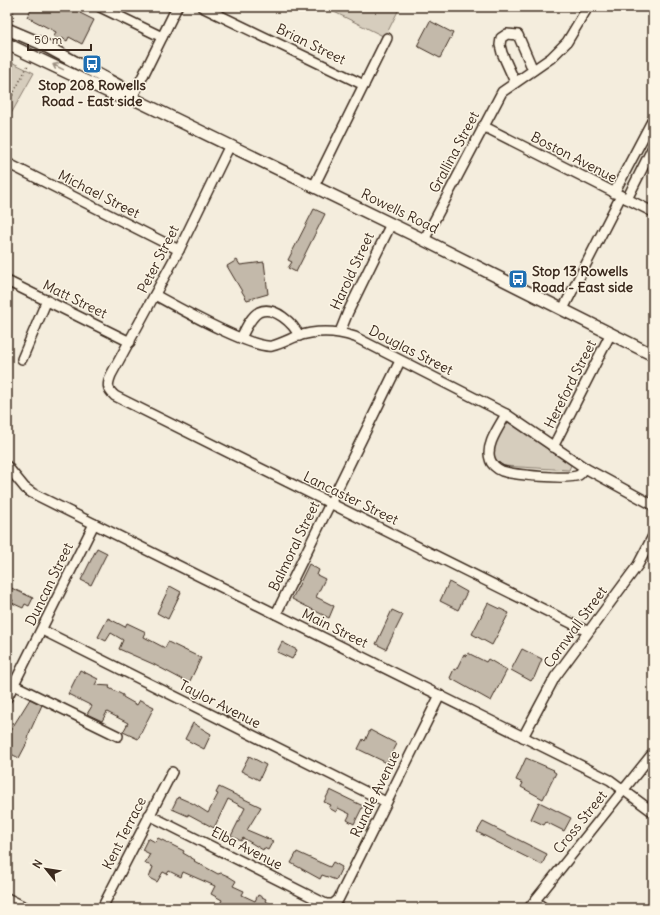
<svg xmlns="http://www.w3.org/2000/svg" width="660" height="915" font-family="Delius,sans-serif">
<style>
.green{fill:#d6cdbd;stroke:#887c6e}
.building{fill:#c3b9aa;stroke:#3b2a1e}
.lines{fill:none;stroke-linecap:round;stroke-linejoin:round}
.minor-casing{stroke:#3b2a1e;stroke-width:12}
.major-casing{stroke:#3b2a1e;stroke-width:14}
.path{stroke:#3b2a1e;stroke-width:1.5;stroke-dasharray:1 3;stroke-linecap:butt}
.minor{stroke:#fcf5e5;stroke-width:9}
.major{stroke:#fcf5e5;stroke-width:11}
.oneway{stroke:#9c9082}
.labels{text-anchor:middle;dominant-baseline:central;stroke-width:3;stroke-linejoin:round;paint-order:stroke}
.street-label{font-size:14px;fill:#3b2a1e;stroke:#fcf5e5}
.poi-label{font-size:14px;font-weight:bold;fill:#3b2a1e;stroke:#fcf5e5}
</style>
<rect width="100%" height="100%" fill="#f4eddd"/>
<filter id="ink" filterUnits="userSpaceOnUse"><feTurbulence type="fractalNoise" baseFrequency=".025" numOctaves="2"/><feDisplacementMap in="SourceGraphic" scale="8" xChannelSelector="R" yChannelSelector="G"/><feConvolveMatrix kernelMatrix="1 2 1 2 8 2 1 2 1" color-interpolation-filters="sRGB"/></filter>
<g filter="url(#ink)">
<g class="green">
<path d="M324,7H400L385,37Z"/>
<path d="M7,60L34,73L7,121Z"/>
<path d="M506,421L571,465L569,470L504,466C483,453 497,438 506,421Z"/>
</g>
<g class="building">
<path d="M32,7H77L82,9L80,13L94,20L82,44L69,37L67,41L62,38L60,41L54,37L56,32L27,17Z"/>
<path d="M430,21L453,33L440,58L417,46Z"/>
<path d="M314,209L325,214L296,272L288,268L292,262L288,260Z"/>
<path d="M237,260L240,265L264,262L268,294L247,300L227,266Z"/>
<path d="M97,548L107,553L91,585L81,580Z"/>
<path d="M309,564L319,570L317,575L325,579L316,597L334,606L329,618L292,599Z"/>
<path d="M449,582L467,592L458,610L440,601Z"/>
<path d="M7,586L33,598L29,606L25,604L23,608L12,603L13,600L7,597Z"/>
<path d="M170,586L181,592L168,619L157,613Z"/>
<path d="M488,603L509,613L492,645L472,634Z"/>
<path d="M392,610L403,615L386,649L376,644Z"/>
<path d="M108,618L125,627L127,623L146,632L144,637L165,648L168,642L201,658L189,683L153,664L119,649L123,640L111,633L106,641L98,637Z"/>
<path d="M282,642L297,650L292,659L277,652Z"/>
<path d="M522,649L542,659L534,678H533L531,681L511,670Z"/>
<path d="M468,653L486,662L488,659L507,670L491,701L450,678L454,669L456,670L464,654L467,656Z"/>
<path d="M80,670L98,679L95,685L110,686L109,688L123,695V697L137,705L140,700L154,707L138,739L123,732L128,723L107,712L102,721L87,714L92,706L68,694Z"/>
<path d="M30,699L42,705L27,738L29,739L19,758L7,752V744L10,738L7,736Z"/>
<path d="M193,723L211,734L204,749L185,739Z"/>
<path d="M370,730L397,744L387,763L358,749L363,739L365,741Z"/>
<path d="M249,756L266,765L259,780L241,771Z"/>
<path d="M526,758L554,770L553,771L556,773L543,799L521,787L523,783L516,780Z"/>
<path d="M219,787L261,807L247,830L273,841L268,850L264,848L263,850L243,838L241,841L231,836L245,808L228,799L214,828L188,814V816L172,809L178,797L194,804L208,813L218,794L216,793Z"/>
<path d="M330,790L363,806L354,824L347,820L350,814L338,808L336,812L329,808L331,805L324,802Z"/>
<path d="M539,802L571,818L564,831L546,822L544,825L531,819Z"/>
<path d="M483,822L547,854L542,865L477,832Z"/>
<path d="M148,838L155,842L158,838L184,851L183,853L195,860L194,861L218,874L221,873L228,876L236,881L233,886L244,891L242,895L255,901L258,895L266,899L265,901L280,908H242L237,905L236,908H218L222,900L211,894L215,886L183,872L181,877L169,871L167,874L163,872L157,882L149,878L153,867L145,863L150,854L142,850Z"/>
<path d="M297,852L330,867L333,862L342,867L336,880L322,875L320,879L291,863Z"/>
</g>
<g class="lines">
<defs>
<g id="minor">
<path d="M100,7L162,37"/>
<path d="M202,7L364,85"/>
<path d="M515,82L502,53L500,45L501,38L507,34L518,35L533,70"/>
<path d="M132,98L177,7"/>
<path d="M483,126L653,212"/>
<path d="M230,145L179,250L111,375C107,385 107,389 115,396L587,631"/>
<path d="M7,163L179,250"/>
<path d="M314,186L387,38"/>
<path d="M614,193L653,119"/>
<path d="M627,199L653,147"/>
<path d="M424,240L502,92L551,58L567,42L588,7"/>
<path d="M7,281L130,342"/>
<path d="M155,295C177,307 251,349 272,346C280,344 288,340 295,337C316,330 334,330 355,337L506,414L585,468L653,505"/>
<path d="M563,309L621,196"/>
<path d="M340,332L348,312L391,224"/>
<path d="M241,338C245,330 251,316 259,312C274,305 294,324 299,336"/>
<path d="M22,359L47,300"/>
<path d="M506,414C500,426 485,445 490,459C491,464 497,469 502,471C514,475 569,480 579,475C581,474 583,470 585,468"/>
<path d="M553,447L611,333"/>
<path d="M7,466L25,488L32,493L610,780L653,812"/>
<path d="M276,614L400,361"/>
<path d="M42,630L386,802"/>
<path d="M14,685L118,736"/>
<path d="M7,698L94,524"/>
<path d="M523,737L555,677L638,565L653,536"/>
<path d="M149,815L326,904H333L338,900L440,695"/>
<path d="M7,898L27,908"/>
<path d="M535,901L544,908"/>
<path d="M102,908L172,772"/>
<path d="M529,908L653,753"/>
</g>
<g id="major">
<path d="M7,29L40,43L121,87L132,98L424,240L653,355"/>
<path d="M7,44L117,96L132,98"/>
</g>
</defs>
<use href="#minor" class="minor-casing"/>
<use href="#major" class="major-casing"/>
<g class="path">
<path d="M13,21L14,7"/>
<path d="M7,106L28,65"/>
</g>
<use href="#minor" class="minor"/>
<use href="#major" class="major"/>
</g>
<defs><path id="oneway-shaft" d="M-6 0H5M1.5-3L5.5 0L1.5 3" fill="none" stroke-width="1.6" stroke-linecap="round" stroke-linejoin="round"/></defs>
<use class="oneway" href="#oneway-shaft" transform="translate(58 67) rotate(-154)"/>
</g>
<defs>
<symbol id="bus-square" viewBox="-11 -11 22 22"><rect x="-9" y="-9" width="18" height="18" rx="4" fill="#1f6fb2" stroke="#fcf5e5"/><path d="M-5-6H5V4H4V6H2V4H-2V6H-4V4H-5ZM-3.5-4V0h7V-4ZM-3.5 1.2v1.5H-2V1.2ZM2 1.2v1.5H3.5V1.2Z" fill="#fff"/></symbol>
</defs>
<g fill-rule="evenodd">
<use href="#bus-square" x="81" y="53" width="22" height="22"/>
<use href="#bus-square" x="507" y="268" width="22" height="22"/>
</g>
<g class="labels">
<g class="street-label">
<text transform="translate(311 44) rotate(26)">Brian Street</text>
<text transform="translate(454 152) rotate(-62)">Grallina Street</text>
<text transform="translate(574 157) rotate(27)">Boston Avenue</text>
<text transform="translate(99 194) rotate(27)">Michael Street</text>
<text transform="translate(400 211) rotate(26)">Rowells Road</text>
<text transform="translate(158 259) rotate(-63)">Peter Street</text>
<text transform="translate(352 271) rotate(-65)">Harold Street</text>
<text transform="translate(75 299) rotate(26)">Matt Street</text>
<text transform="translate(411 350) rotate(27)">Douglas Street</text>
<text transform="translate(570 384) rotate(-63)">Hereford Street</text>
<text transform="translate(351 498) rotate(26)">Lancaster Street</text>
<text transform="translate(294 546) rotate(-64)">Balmoral Street</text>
<text transform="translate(49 584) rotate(-64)">Duncan Street</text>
<text transform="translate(575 627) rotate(-54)">Cornwall Street</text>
<text transform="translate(335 628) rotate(26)">Main Street</text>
<text transform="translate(220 704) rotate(27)">Taylor Avenue</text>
<text transform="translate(375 794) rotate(-64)">Rundle Avenue</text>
<text transform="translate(580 822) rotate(-51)">Cross Street</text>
<text transform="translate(124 833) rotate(-63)">Kent Terrace</text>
<text transform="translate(247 848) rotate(27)">Elba Avenue</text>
</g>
<g class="poi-label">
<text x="92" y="85">Stop 208 Rowells<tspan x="92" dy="16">Road - East side</tspan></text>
<text x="532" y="271" text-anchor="start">Stop 13 Rowells<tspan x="532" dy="16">Road - East side</tspan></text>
</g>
</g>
<rect width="660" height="915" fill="none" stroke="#fcf5e5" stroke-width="24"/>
<rect x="12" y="12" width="636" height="891" fill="none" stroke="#3b2a1e" stroke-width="1.5" filter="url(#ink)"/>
<g transform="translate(46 869) rotate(300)" stroke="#fcf5e5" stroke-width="3" paint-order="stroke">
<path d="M0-3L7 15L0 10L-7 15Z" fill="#3b2a1e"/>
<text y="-6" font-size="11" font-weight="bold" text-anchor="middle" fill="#3b2a1e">N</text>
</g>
<path d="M28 44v6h63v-6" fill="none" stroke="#3b2a1e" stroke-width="2"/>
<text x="34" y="44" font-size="12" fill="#3b2a1e" stroke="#fcf5e5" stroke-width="3" paint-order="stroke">50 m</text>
</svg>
